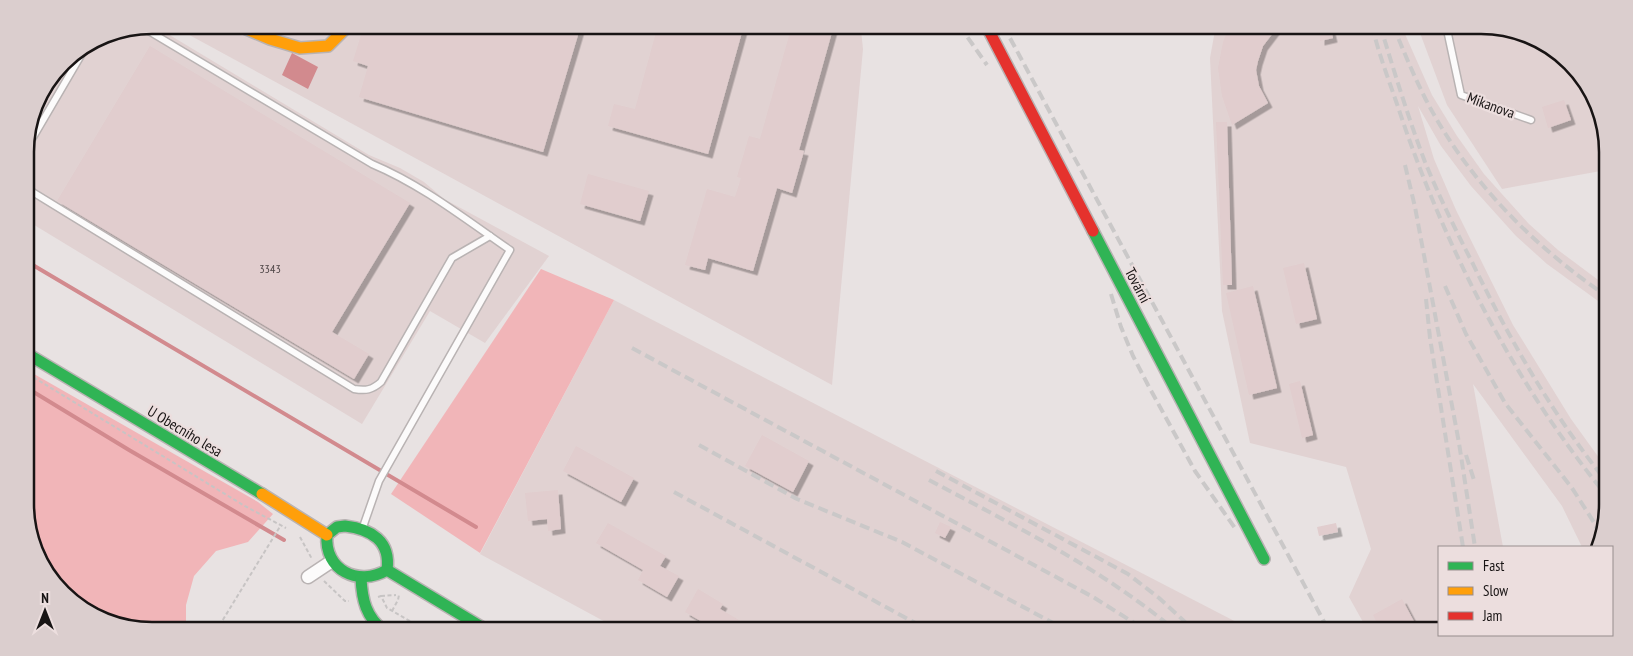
<svg xmlns="http://www.w3.org/2000/svg" width="1633" height="656" font-family="'PT Sans Narrow',sans-serif">
<style>
.built{fill:#e1d2d2}
.green{fill:#f1b5b8}
.water{fill:#d28a8e}
.lines{fill:none;stroke-linecap:round;stroke-linejoin:round}
.stream{stroke:#d28a8e;stroke-width:4}
.building{fill:#e1cdce;filter:url(#shadow)}
.lane-casing{stroke:#b9b3b3;stroke-width:9}
.street-casing{stroke:#b9b3b3;stroke-width:15}
.fast-casing{stroke:#b9b3b3;stroke-width:14}
.slow-casing{stroke:#b9b3b3;stroke-width:14}
.jam-casing{stroke:#b9b3b3;stroke-width:14}
.path{stroke:#c7c4c4;stroke-width:2;stroke-dasharray:4 2.5;stroke-linecap:butt}
.lane{stroke:#fcfbfb;stroke-width:6}
.street{stroke:#fcfbfb;stroke-width:12}
.fast{stroke:#30b455;stroke-width:11}
.slow{stroke:#ff9f0a;stroke-width:11}
.jam{stroke:#e5322d;stroke-width:11}
.rail{stroke:#cac8c8;stroke-width:4;stroke-dasharray:10 5;stroke-linecap:butt}
.labels{text-anchor:middle;dominant-baseline:central;stroke-width:4.5;stroke-linejoin:round;paint-order:stroke}
.number-label{font-size:12px;fill:#4b4344}
.street-label{font-size:15px;fill:#181414;stroke:#ecdede}
.rim{fill:none;stroke:#181414;stroke-width:2.5}
</style>
<defs>
<filter id="shadow"><feDropShadow dx="4.5" dy="4.5" stdDeviation="0" flood-color="#0004"/></filter>
</defs>
<rect width="100%" height="100%" fill="#e8e2e2"/>
<g class="built">
<path d="M153,25L369,155L400,168L424,182L444,199L549,256L485,343L430,311L362,424L26,220L25,143L33,116L72,54L103,35Z"/>
<path d="M171,25H862L861,30L863,49L832,385Z"/>
<path d="M1216,25H1401L1432,95L1457,136L1484,174L1529,224L1558,250L1605,285V306L1547,264L1516,236L1471,186L1441,146L1418,106L1434,159L1456,210L1513,325L1571,419L1602,462L1600,547H1582L1562,506L1473,384L1503,547H1439V631H1368L1349,597L1371,549L1346,467L1250,443L1222,311L1210,58Z"/>
<path d="M1417,25H1482L1522,32L1571,64L1607,150L1606,170L1502,189L1447,105Z"/>
<path d="M614,300L1244,626L1248,631H622L480,554Z"/>
</g>
<g class="green">
<path d="M541,269L614,300L480,553L391,494Z"/>
<path d="M27,370L258,502L273,514L248,542L216,551L194,576L186,605V631H151L111,624L56,588L27,529Z"/>
</g>
<path class="water" d="M292,53L318,67L308,89L282,75Z"/>
<g class="lines">
<g class="stream">
<path d="M26,261L476,527"/>
<path d="M27,388L129,450L284,540"/>
</g>
</g>
<g class="building">
<path d="M364,25H581L543,152L359,97L368,66L353,61Z"/>
<path d="M658,25H744L708,154L608,126L614,104L635,109Z"/>
<path d="M792,25H834L799,150L804,151L792,193L777,188L753,271L708,258L705,270L685,265L707,189L735,197L741,178L737,177L749,136L760,139Z"/>
<path d="M1230,25H1279L1263,46L1258,61L1256,70L1259,86L1268,103L1232,125L1222,96L1218,68L1223,42Z"/>
<path d="M1320,25H1330L1333,38L1320,41Z"/>
<path d="M150,46L410,203L332,332L369,354L354,379L57,201Z"/>
<path d="M1564,100L1571,120L1548,128L1542,107Z"/>
<path d="M1216,122H1227L1232,285H1223Z"/>
<path d="M588,174L649,191L640,221L580,204Z"/>
<path d="M1304,263L1317,319L1296,324L1283,268Z"/>
<path d="M1253,286L1277,388L1249,395L1226,293Z"/>
<path d="M1300,381L1313,435L1302,438L1289,384Z"/>
<path d="M762,435L809,461L793,492L745,466Z"/>
<path d="M576,446L634,478L621,502L563,471Z"/>
<path d="M558,490L561,529L548,531L547,519L528,521L525,493Z"/>
<path d="M940,522L951,527L945,538L935,533Z"/>
<path d="M608,523L666,556L660,566L679,576L667,597L638,580L643,570L596,543Z"/>
<path d="M1336,523L1338,532L1319,536L1317,527Z"/>
<path d="M698,589L723,604L720,609L758,631H718L685,612Z"/>
<path d="M1402,599L1419,631H1381L1373,615Z"/>
</g>
<g class="lines">
<defs>
<g id="lane">
<path d="M1446,25L1461,95L1531,120"/>
<path d="M142,27L372,164C422,185 465,219 510,250L379,481L363,527"/>
<path d="M25,151L87,45"/>
<path d="M26,188L354,389C366,391 372,390 381,382L452,258L490,236"/>
</g>
<path id="street" d="M308,577L332,561"/>
<g id="fast">
<path d="M1093,231L1264,559"/>
<path d="M26,353L262,494"/>
<path d="M345,526C371,529 391,541 387,570C358,587 324,570 327,535L337,527Z"/>
<path d="M387,570L488,631"/>
<path d="M361,578C362,600 366,617 384,631"/>
</g>
<g id="slow">
<path d="M237,25L270,39L300,48L328,46L346,28L347,25"/>
<path d="M262,494L327,535"/>
</g>
<path id="jam" d="M986,25L1093,231"/>
</defs>
<use href="#lane" class="lane-casing"/>
<use href="#street" class="street-casing"/>
<use href="#fast" class="fast-casing"/>
<use href="#slow" class="slow-casing"/>
<use href="#jam" class="jam-casing"/>
<g class="path">
<path d="M28,374L243,505L286,528"/>
<path d="M300,537L312,559"/>
<path d="M324,581L345,601H349"/>
<path d="M381,596L396,595"/>
<path d="M378,597L381,596L387,608L417,625L441,631"/>
<path d="M392,611L398,600L399,595"/>
<path d="M216,631L281,525"/>
</g>
<use href="#lane" class="lane"/>
<use href="#street" class="street"/>
<use href="#fast" class="fast"/>
<use href="#slow" class="slow"/>
<use href="#jam" class="jam"/>
<g class="rail">
<path d="M959,25L987,65"/>
<path d="M1003,25L1329,631"/>
<path d="M1372,25C1378,52 1388,78 1397,104C1442,241 1511,378 1602,490"/>
<path d="M1380,25C1394,71 1408,117 1425,162C1439,196 1455,229 1472,262C1509,338 1549,409 1602,476"/>
<path d="M1393,25C1403,50 1413,74 1425,98C1466,178 1531,244 1605,295"/>
<path d="M1405,165L1415,207L1459,443L1475,547"/>
<path d="M1445,286L1466,334L1505,403L1572,488L1595,524L1601,541"/>
<path d="M1111,294L1121,327L1133,356L1148,385L1195,471L1237,531"/>
<path d="M1426,299L1430,338L1463,547"/>
<path d="M632,348L1093,597L1147,631"/>
<path d="M699,445L797,499L902,542L1068,631"/>
<path d="M1466,455L1474,480"/>
<path d="M936,471L1128,574L1159,598L1195,631"/>
<path d="M929,480C1015,526 1101,568 1176,631"/>
<path d="M674,492L930,631"/>
</g>
</g>
<g class="labels">
<g class="number-label">
<text x="270" y="268">3343</text>
</g>
<g class="street-label">
<text transform="translate(1491 105) rotate(20)">Mikanova</text>
<text transform="translate(1138 285) rotate(62)">Tovární</text>
<text transform="translate(185 431) rotate(31)">U Obecního lesa</text>
</g>
</g>
<path d="M0 0H1633V656H0ZM152 34H1481A118 118 0 0 1 1599 152V504A118 118 0 0 1 1481 622H152A118 118 0 0 1 34 504V152A118 118 0 0 1 152 34Z" fill="#dbcece" fill-rule="evenodd"/>
<path class="rim" d="M152 34H1481A118 118 0 0 1 1599 152V504A118 118 0 0 1 1481 622H152A118 118 0 0 1 34 504V152A118 118 0 0 1 152 34Z"/>
<rect x="1438" y="546" width="175" height="90" fill="#ecdede" stroke="#978d8d"/>
<rect x="1448" y="562" width="25" height="8" fill="#30b455" stroke="#978d8d"/>
<text x="1483" y="571" font-size="15" fill="#181414">Fast</text>
<rect x="1448" y="587" width="25" height="8" fill="#ff9f0a" stroke="#978d8d"/>
<text x="1483" y="596" font-size="15" fill="#181414">Slow</text>
<rect x="1448" y="612" width="25" height="8" fill="#e5322d" stroke="#978d8d"/>
<text x="1483" y="621" font-size="15" fill="#181414">Jam</text>
<g transform="translate(45 611)" stroke="#ecdede" stroke-width="4" paint-order="stroke">
<path d="M0-4L9 19L0 12L-9 19Z" fill="#181414"/>
<text y="-8" font-size="14" font-weight="bold" text-anchor="middle" fill="#181414">N</text>
</g>
</svg>
